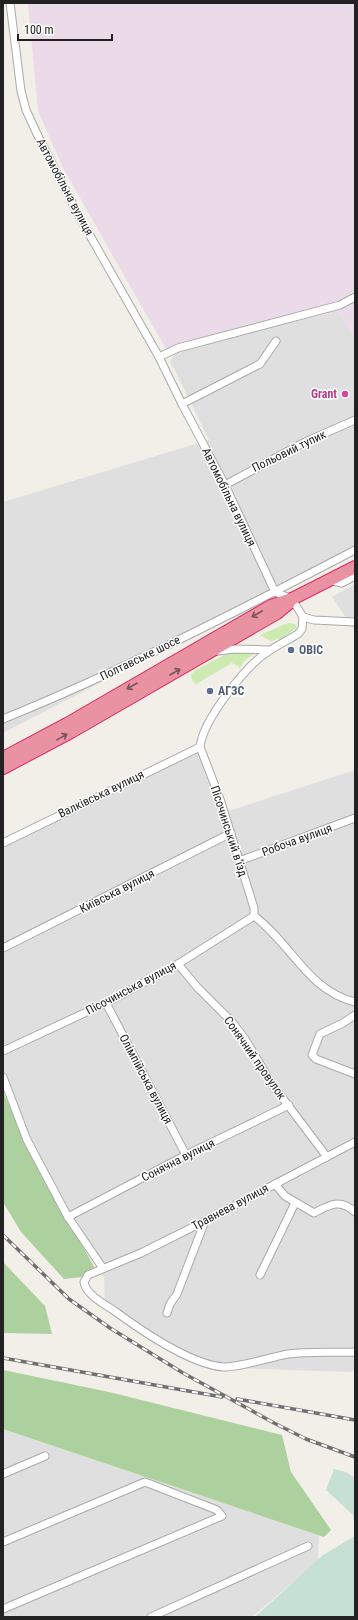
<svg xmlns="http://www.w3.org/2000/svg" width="358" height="1620" font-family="'Roboto Condensed',sans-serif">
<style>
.residential{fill:#e0dfdf}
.industrial{fill:#ebdbe8}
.grass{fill:#cdebb0}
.forest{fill:#add19e}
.wetland{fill:#c6e0d4}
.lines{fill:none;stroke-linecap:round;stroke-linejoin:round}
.street-casing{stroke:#a9a9a9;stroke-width:9}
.highway-casing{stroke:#dc2a67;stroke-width:14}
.street{stroke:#fff;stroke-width:7}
.highway{stroke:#e892a2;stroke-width:12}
.rail-casing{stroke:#707070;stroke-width:3.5}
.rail{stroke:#fff;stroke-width:2;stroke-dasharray:6;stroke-linecap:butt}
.oneway{stroke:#7b545c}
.hotel-dot{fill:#d1479c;stroke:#fff;stroke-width:1.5}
.service-dot{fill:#5c6f8a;stroke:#fff;stroke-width:1.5}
.labels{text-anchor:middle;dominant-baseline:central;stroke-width:3;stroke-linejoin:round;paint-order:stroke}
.street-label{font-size:12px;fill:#222;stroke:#fff}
.hotel-label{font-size:12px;font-weight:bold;fill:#b23c85;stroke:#fff;text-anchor:end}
.service-label{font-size:12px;font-weight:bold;fill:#4e5e75;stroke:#fff;text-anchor:start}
</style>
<rect width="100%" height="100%" fill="#f2efe9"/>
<g class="residential">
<path d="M338,312L355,337V551L3,733V502L209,440L170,361L179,346Z"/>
<path d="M355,584V631L332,597Z"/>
<path d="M203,747L229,811L355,770V1370L350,1372L201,1367L105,1304L104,1278L42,1167L3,1083V841Z"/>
<path d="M3,1429L319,1535L318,1561L252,1617H3Z"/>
</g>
<path class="industrial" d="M28,3H355V337L338,312L166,349L64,170L38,111Z"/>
<g class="grass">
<path d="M288,623L295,624L297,628L282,638L271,641L260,635Z"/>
<path d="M252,652L255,653L244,661L240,668L232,663L196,684L192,680L191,675L194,671L228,653Z"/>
</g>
<g class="forest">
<path d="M3,1092L26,1142L94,1267L83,1277L64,1279L21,1232L3,1202Z"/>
<path d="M3,1262L45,1306L52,1334L3,1333Z"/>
<path d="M3,1370L109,1392L282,1435L291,1472L331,1530L324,1537L3,1429Z"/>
</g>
<g class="wetland">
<path d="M334,1469L346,1472L355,1478V1531L353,1515L326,1490Z"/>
<path d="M355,1536V1617H255L323,1555Z"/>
</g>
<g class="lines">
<defs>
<g id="street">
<path d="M10,3L21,91L26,110L38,136L80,218L159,357L182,404L225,485L275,592"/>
<path d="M159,357L178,348L340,305L355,297"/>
<path d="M182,404L254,367L260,364L276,341"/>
<path d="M225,485L305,442L355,420"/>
<path d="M329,580L342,583L355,576"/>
<path d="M275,592L292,599L303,617L314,620L355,622"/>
<path d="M218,651L235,649L269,650"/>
<path d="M3,719C124,670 240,610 355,550"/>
<path d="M3,843L200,747"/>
<path d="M239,861L355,818"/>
<path d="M254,916V908L220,799L200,747C203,720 246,665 269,651C278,645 288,640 298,634L302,629L303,617"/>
<path d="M254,916C291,943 308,991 355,1002"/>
<path d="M3,948L231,833"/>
<path d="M178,964L197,987L232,1022L245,1039L272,1084L327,1157"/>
<path d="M106,1003L186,1155"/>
<path d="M355,1015L343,1023L320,1034L312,1055L316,1059L355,1074"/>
<path d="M3,1051L106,1003L178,964L254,916"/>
<path d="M3,1077L27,1140L68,1217L102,1267"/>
<path d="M355,1142L205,1221L141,1253L88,1275L84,1282C85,1294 106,1305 116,1312C142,1331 191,1364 223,1367C240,1368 270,1357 288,1354C310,1351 333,1353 355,1352"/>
<path d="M275,1184L285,1196L314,1213C329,1205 340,1198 355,1212"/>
<path d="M68,1217L186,1155L289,1105"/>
<path d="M260,1275L295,1203"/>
<path d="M167,1313L170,1304L177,1294L205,1221"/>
<path d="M3,1474L45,1456"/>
<path d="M3,1542L145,1482L217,1510L222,1516L3,1609"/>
<path d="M151,1617L308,1546"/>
</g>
<g id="highway">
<path d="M3,758L67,724L271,606L292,599L355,567"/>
<path d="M3,768L71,732L277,613L289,603"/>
</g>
</defs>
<use href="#street" class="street-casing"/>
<use href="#highway" class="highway-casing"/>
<use href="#street" class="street"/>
<use href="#highway" class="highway"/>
<defs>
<g id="rail">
<path d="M3,1235L69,1299L110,1328L183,1373L274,1423L306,1439L355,1457"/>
<path d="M3,1358L222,1397"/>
<path d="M237,1399L355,1420"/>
</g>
</defs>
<use href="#rail" class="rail-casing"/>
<use href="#rail" class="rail"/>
</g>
<defs><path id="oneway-shaft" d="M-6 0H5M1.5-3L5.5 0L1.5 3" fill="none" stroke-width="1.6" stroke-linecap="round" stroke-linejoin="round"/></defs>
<g class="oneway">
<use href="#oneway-shaft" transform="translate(257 614) rotate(150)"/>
<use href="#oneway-shaft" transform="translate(175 672) rotate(-30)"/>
<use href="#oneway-shaft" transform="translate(132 686) rotate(150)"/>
<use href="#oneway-shaft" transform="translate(62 737) rotate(-29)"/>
</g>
<circle class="hotel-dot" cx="345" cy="394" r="4"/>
<g class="service-dot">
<circle cx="291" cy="650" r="4"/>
<circle cx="210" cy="691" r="4"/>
</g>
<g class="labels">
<g class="street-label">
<text transform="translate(65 187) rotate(62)">Автомобільна вулиця</text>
<text transform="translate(289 451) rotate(-26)">Польовий тупик</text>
<text transform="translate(229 497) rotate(64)">Автомобільна вулиця</text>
<text transform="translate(140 658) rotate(-26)">Полтавське шосе</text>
<text transform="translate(101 794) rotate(-26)">Валківська вулиця</text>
<text transform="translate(229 831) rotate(72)">Пісочинський в’їзд</text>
<text transform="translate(297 840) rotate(-20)">Робоча вулиця</text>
<text transform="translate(117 891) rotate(-27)">Київська вулиця</text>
<text transform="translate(131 988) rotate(-28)">Пісочинська вулиця</text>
<text transform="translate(255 1058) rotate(55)">Сонячний провулок</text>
<text transform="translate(146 1079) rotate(62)">Олімпійська вулиця</text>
<text transform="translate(178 1160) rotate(-27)">Сонячна вулиця</text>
<text transform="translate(230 1207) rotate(-28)">Травнева вулиця</text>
</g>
<g class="hotel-label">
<text x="337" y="394">Grant</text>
</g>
<g class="service-label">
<text x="299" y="650">ОВІС</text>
<text x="218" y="691">АГЗС</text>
</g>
</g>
<rect width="358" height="1620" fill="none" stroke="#222222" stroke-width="8"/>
<path d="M18 34v6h94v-6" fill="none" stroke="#222222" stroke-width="2"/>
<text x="24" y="34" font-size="12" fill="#222222" stroke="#ffffff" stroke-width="3" paint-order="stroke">100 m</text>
</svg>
